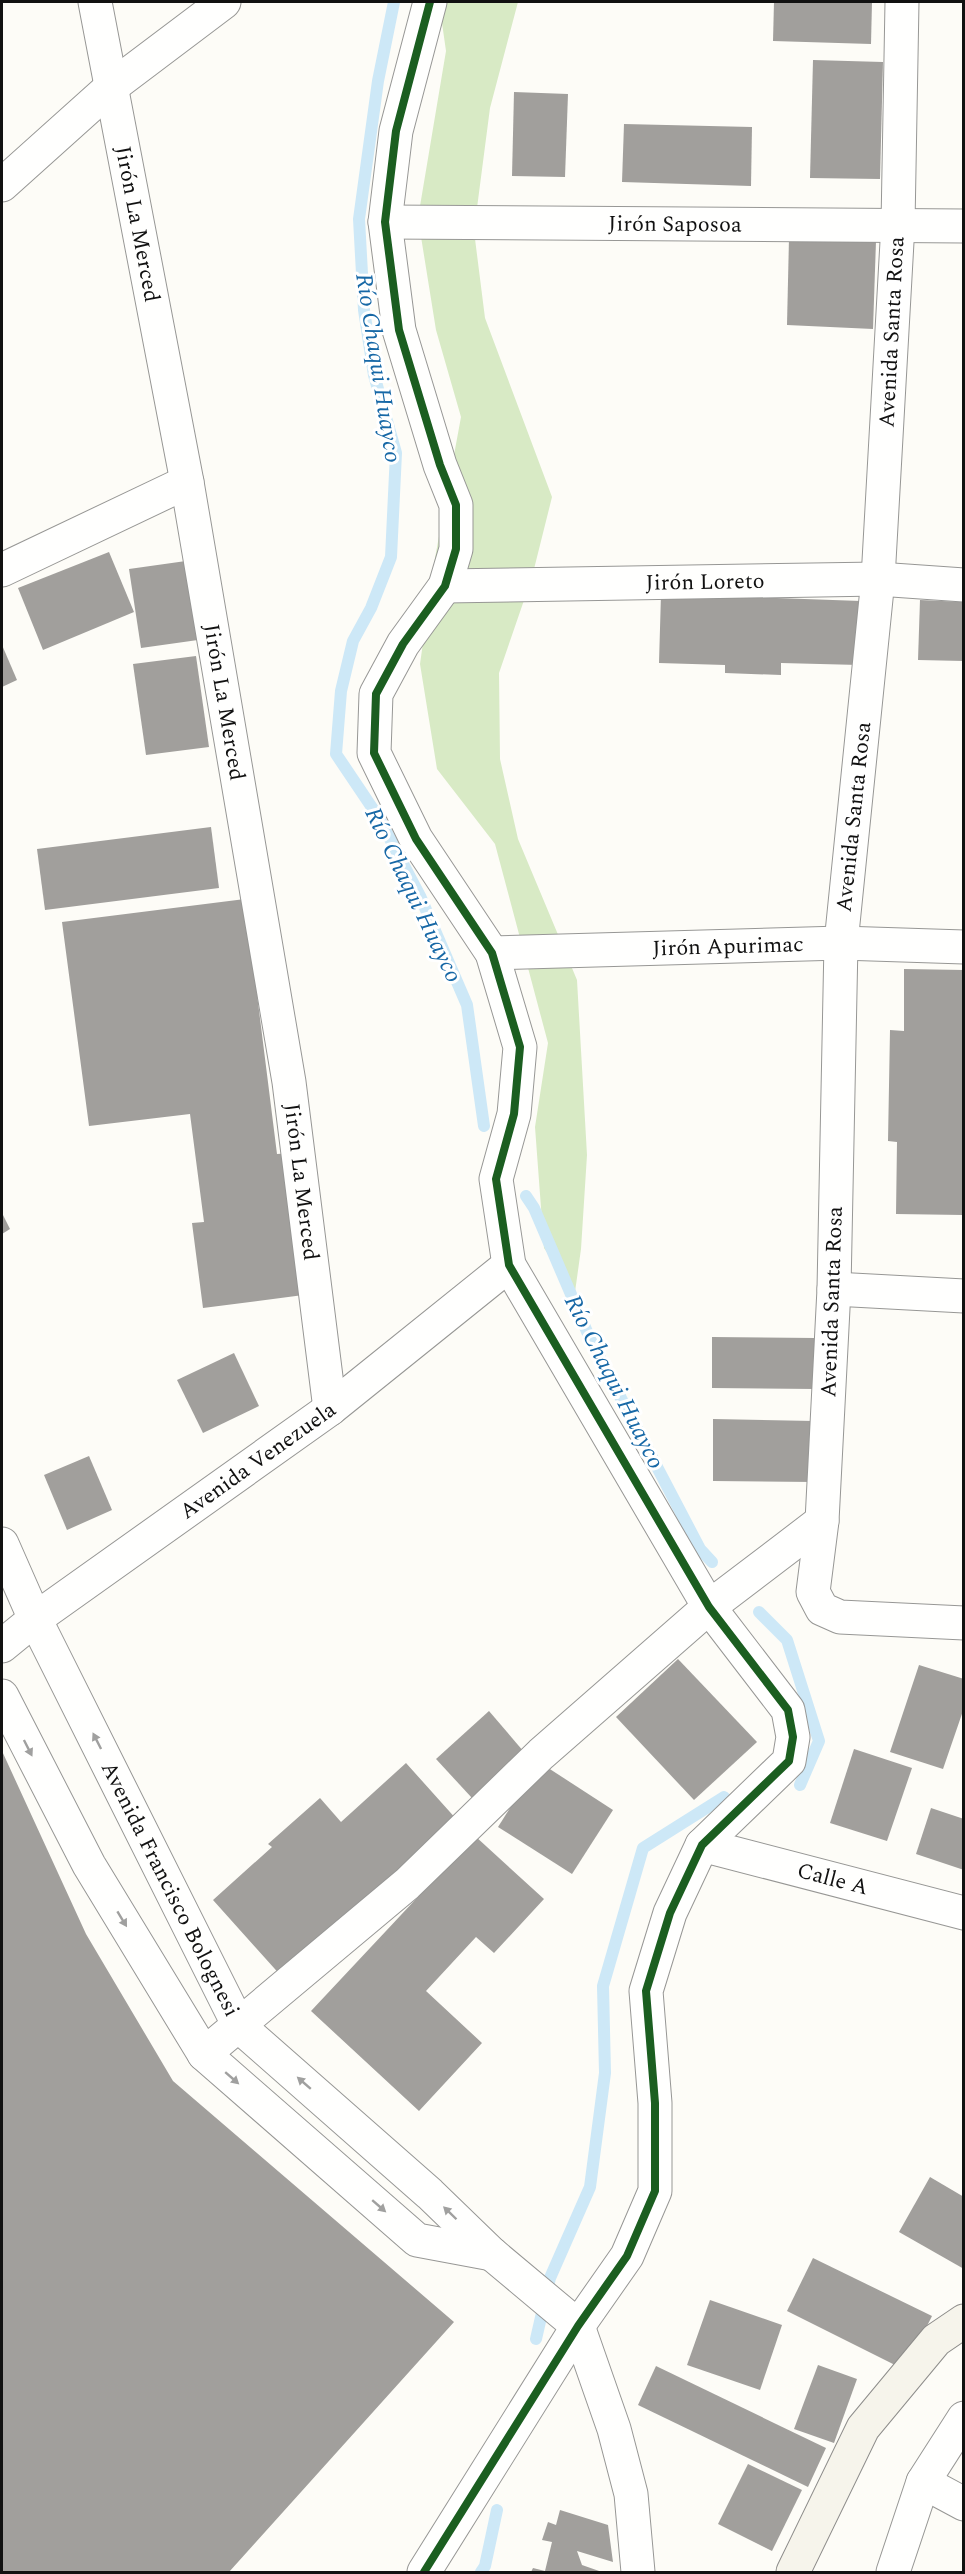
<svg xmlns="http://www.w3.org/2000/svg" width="965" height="2574" font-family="Spectral,serif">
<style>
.forest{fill:#d8eac5}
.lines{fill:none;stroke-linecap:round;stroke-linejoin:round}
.stream{stroke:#cde8f7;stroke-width:12}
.building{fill:#a19f9c}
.street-casing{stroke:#979795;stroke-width:35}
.secondary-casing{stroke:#8e8d8b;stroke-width:35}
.street{stroke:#fffffe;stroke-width:33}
.secondary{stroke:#f6f4eb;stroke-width:33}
.cycleway-casing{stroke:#fff;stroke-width:11}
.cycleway{stroke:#1b5e20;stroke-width:8}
.oneway{fill:#a0a09f}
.labels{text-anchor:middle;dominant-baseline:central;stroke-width:6;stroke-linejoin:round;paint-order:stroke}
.street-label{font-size:22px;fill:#111;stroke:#fff}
.water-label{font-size:24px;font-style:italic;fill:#1768a6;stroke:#fff}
</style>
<rect width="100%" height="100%" fill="#fdfcf7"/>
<path class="forest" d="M439,2H518L490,108L474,231L485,318L552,497L532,577L499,673L500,759L518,839L577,980L587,1155L581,1249L575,1292L544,1248L535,1127L548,1043L495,844L437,769L420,664L435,558L461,417L436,330L418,218L446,51Z"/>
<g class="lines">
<g class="stream">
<path d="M394,2L378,81L359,219L364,310L374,375L396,453L391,557L371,608L353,641L341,691L336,754L379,818L420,896L467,1005L484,1126"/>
<path d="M526,1196L534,1208L591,1341L700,1549L712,1562"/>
<path d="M759,1612L787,1640L819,1741L800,1785"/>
<path d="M536,2339L550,2278L590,2187L605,2073L603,1986L643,1848L724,1797"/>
<path d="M481,2572L485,2566L497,2510"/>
</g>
</g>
<g class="building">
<path d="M774,2H872L871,44L773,41Z"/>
<path d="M813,60L883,62L880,179L810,178Z"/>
<path d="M514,92L568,94L565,177L512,176Z"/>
<path d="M624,124L752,127L751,186L622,182Z"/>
<path d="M789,238L876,241L873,329L787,325Z"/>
<path d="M109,552L134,612L43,650L18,588Z"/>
<path d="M193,560L205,639L141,648L129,569Z"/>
<path d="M661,594L861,601L859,665L781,663V675L725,673V665L659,663Z"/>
<path d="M920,600L964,602V661L918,660Z"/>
<path d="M2,645L17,680L2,687Z"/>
<path d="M196,656L209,747L146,755L133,664Z"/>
<path d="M211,827L219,888L45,910L37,849Z"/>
<path d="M245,899L277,1154L293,1153L311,1294L203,1308L192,1223L204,1222L190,1114L89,1126L62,922Z"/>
<path d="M904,969L964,970L963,1215L896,1214L897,1142L888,1141L890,1030L904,1031Z"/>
<path d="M2,1213L10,1229L2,1234Z"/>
<path d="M712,1337L815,1338V1389L712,1388Z"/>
<path d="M234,1353L259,1406L203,1433L177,1380Z"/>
<path d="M713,1419L814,1421V1482L713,1481Z"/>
<path d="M89,1456L112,1510L67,1530L44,1475Z"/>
<path d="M678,1659L757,1742L694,1800L616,1717Z"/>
<path d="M919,1665L964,1679V1708L943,1769L890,1752Z"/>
<path d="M489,1711L524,1752L472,1798L436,1759Z"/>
<path d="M854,1749L912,1768L887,1841L830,1823Z"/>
<path d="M2,1751L86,1934L173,2081L454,2322L229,2572H2Z"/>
<path d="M539,1762L613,1810L572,1874L498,1827Z"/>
<path d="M406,1763L458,1821L283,1978L213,1900L272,1847L268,1844L320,1798L341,1822Z"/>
<path d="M931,1808L964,1819V1870L916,1854Z"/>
<path d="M475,1836L544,1899L494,1953L476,1937L426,1991L482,2043L419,2111L311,2011Z"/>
<path d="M930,2177L964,2197V2269L899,2232Z"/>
<path d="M813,2258L932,2316L905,2370L787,2311Z"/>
<path d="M710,2300L782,2325L760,2390L687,2365Z"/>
<path d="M818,2365L857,2379L834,2443L794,2429Z"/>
<path d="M656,2366L826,2448L808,2487L638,2405Z"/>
<path d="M748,2464L802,2490L772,2551L718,2524Z"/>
<path d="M560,2510L608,2525L613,2562L577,2551L582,2565L602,2572H531L533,2568L545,2571L552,2542L542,2540L548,2522L556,2525Z"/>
</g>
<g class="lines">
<defs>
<g id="street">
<path id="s1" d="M95,2L187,482L289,1082L330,1409"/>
<path d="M902,2L898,224L878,579L841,943L834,1289L822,1521L813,1592L822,1609L840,1617L964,1623"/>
<path d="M2,185L110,88L224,2"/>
<path id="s2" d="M385,222L964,226"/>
<path d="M2,570L187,482"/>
<path id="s3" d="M445,586L878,579L964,585"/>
<path id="s4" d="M492,953L841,943L964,947"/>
<path d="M834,1289L964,1296"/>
<path id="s5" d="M2,1544L35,1619L239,2026L430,2194L492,2254L578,2326L614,2429L631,2494L638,2572"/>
<path id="s6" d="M2,1646L35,1619L330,1409L509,1265"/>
<path d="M2,1696L89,1865L204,2054L417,2240L492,2254"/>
<path id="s7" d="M702,1845L964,1913"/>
<path d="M204,2054L407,1884L541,1754L709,1607L822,1521"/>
<path d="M923,2482L964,2504"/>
<path d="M424,2572L578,2326L627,2256L655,2191V2103L646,1991L670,1913L702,1845L789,1761L793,1737L788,1710L709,1607L509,1265L496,1179L514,1114L520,1047L492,953L416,839L374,753L376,694L403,644L445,586L456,549V505L440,465L399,330L385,222L396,131L430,2"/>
<path d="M893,2572L923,2482L964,2418"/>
</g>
<path id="secondary" d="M793,2572L863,2428L936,2340L964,2321"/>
</defs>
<use href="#street" class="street-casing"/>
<use href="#secondary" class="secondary-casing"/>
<use href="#street" class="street"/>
<use href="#secondary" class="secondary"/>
<defs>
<path id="cycleway" d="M424,2572L578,2326L627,2256L655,2191V2103L646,1991L670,1913L702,1845L789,1761L793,1737L788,1710L709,1607L509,1265L496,1179L514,1114L520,1047L492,953L416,839L374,753L376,694L403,644L445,586L456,549V505L440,465L399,330L385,222L396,131L430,2"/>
</defs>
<use href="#cycleway" class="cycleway-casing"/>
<use href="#cycleway" class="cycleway"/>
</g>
<defs><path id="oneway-solid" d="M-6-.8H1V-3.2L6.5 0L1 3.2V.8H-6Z" transform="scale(1.5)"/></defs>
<g class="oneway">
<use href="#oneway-solid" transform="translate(97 1741) rotate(-117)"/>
<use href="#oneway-solid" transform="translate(28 1748) rotate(63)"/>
<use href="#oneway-solid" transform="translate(122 1919) rotate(59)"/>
<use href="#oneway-solid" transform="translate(232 2078) rotate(41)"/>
<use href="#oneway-solid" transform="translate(304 2083) rotate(-139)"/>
<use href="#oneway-solid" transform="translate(379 2206) rotate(41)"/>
<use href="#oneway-solid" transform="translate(450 2213) rotate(-136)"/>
</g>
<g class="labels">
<g class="street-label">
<text stroke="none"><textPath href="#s2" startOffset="290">Jirón Saposoa</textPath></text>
<text stroke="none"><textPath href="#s1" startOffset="226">Jirón La Merced</textPath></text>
<text transform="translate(892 332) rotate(-87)">Avenida Santa Rosa</text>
<text stroke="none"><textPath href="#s3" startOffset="260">Jirón Loreto</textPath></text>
<text stroke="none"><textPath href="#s1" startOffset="712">Jirón La Merced</textPath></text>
<text transform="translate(854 817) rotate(-84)">Avenida Santa Rosa</text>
<text stroke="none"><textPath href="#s4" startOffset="236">Jirón Apurimac</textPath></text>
<text stroke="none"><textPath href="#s1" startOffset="1198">Jirón La Merced</textPath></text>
<text transform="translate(832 1302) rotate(-88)">Avenida Santa Rosa</text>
<text stroke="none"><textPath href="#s6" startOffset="316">Avenida Venezuela</textPath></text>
<text stroke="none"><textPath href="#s7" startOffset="135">Calle A</textPath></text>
<text stroke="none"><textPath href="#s5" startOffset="384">Avenida Francisco Bolognesi</textPath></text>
</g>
<g class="water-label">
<text transform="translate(378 368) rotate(81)">Río Chaqui Huayco</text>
<text transform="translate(413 895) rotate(64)">Río Chaqui Huayco</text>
<text transform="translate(614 1382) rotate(63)">Río Chaqui Huayco</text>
</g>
</g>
<rect width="965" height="2574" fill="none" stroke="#111111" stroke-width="6"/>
</svg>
